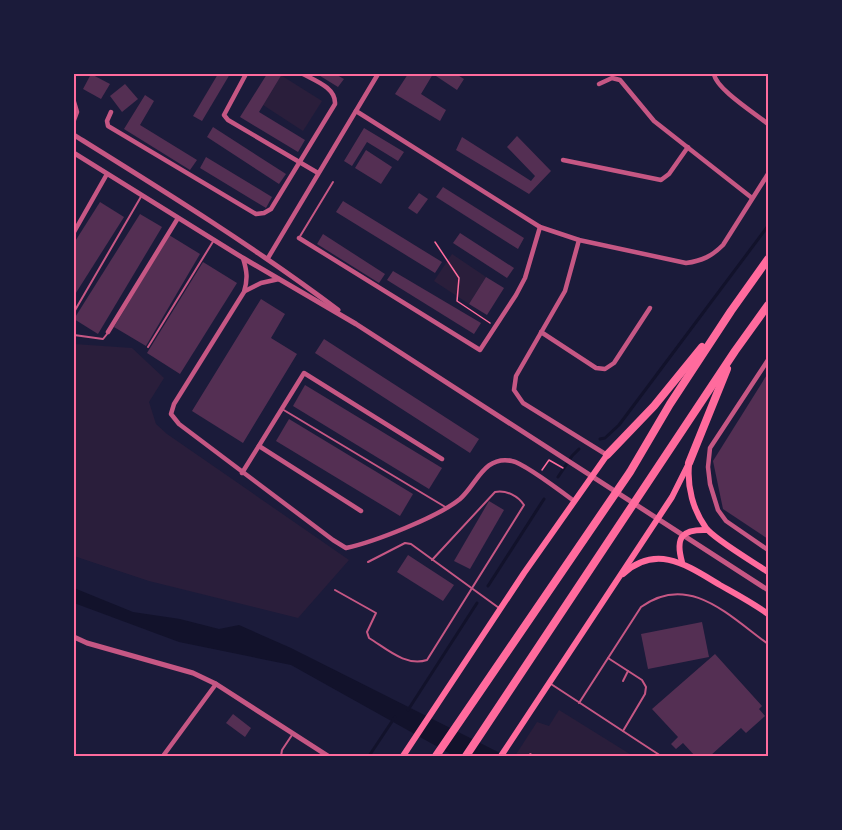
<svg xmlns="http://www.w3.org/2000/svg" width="842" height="830" font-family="'Fira Sans',sans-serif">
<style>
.green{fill:#2a1e3b}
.water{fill:#12122b}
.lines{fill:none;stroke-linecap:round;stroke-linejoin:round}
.stream{stroke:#12122b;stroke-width:3}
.building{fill:#542f53}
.path{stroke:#ff6b9d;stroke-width:1.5}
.service{stroke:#c65784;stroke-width:2}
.minor{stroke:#c65784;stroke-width:4.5}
.tertiary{stroke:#c65784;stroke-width:5}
.secondary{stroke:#ff6b9d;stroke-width:6}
.motorway{stroke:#ff6b9d;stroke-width:8}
.neatline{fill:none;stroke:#ff6b9d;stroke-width:2}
</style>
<rect width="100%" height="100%" fill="#1b1b3a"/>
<g class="green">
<path d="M279,74L322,101L303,131L260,103Z"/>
<path d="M452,254L486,277L469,304L434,281Z"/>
<path d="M74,344L132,348L164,378L149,402L156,424L167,434L349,560L298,618L149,581L74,556Z"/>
<path d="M559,710L633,756H515L537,722L549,726Z"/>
</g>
<path class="water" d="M74,588L133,612L180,619L219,629L239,625L291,648L506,756H454L291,665L179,642L74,603Z"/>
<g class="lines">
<g class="stream">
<path d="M600,439L605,438L619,425L768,226"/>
<path d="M558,477L572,456L579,449"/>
<path d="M488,586L544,499"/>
<path d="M408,710L477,603"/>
<path d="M369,756L395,717"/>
</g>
</g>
<g class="building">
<path d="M91,74L110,84L101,99L83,89Z"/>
<path d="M218,74H230L202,121L193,116Z"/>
<path d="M267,74H282L259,112L305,140L298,152L240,117Z"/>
<path d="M317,74H335L344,79L338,87Z"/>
<path d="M408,74H456L464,79L457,90L433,74L421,94L446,110L440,121L395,94Z"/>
<path d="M125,84L138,99L122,112L110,96Z"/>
<path d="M145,95L154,101L140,125L197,160L190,170L124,129Z"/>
<path d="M213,127L286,174L279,184L207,137Z"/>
<path d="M364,128L404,152L398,161L367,142L352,166L344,161Z"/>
<path d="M517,136L551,171L529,194L456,150L462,137L531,181L535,176L507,147Z"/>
<path d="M366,150L392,167L381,184L355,168Z"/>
<path d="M206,157L272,197L266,208L200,168Z"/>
<path d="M443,187L524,238L518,249L436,197Z"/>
<path d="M419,193L428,199L417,214L408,208Z"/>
<path d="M343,201L442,262L435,273L336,212Z"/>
<path d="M100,202L124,217L74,296V243Z"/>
<path d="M140,214L162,227L98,334L74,319Z"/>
<path d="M460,233L514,268L507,278L453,243Z"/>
<path d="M323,234L385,274L379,283L317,244Z"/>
<path d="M169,235L200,254L146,346L114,327Z"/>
<path d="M203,262L237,283L180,374L147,353Z"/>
<path d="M393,271L481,323L474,334L387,280Z"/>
<path d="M486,277L504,288L487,315L469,304Z"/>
<path d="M261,299L285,314L271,338L297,354L243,443L192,411Z"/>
<path d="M324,339L479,439L470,453L315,353Z"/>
<path d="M768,373V539L723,509L713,461Z"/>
<path d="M305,385L442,468L429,489L293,406Z"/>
<path d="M289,419L413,494L400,516L276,441Z"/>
<path d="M489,501L504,510L470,569L454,561Z"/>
<path d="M408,555L454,585L443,601L397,572Z"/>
<path d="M702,622L709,657L648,669L641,634Z"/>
<path d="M715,654L762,706L759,709L765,716L746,733L741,728L710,756H695L683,743L676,749L671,744L678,737L652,709Z"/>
<path d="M233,714L251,728L245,737L226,723Z"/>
</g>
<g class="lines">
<g class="path">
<path d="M435,242L459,278L457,301L490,323"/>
<path d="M542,470L549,460L563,468"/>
<path d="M530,754L535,756"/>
</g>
<g class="service">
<path d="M299,238L333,182"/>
<path d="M74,312L142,195"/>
<path d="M74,335L103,339L107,334"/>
<path d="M148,347L214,240"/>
<path d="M282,409L447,508"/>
<path d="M368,562L405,543L411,544L499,608"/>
<path d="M335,590L376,613L367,632L369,638C387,649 406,667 427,660L524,505C518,496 507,490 495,492L432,560"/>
<path d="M608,658L642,680L646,687L645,694L623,731"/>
<path d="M623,681L628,671"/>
<path d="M551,684L661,756"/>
<path d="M579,703L641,607C689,572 729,616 768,644"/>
<path d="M281,756L282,750L292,735"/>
</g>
<g class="minor">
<path d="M246,74L224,115L228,120L318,173"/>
<path d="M714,74C716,89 756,114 768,124"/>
<path d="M599,84L612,78L620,80L654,121L752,198"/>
<path d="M74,102L77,112L74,120"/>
<path d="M356,111L540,227L579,240L686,263C702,261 712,256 723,245L768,174"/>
<path d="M111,112L107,121L108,126L256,214L264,213L271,209L335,104C336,88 316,81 303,74"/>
<path d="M563,160L661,180L669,174L688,147"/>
<path d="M74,232L107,174"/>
<path d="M299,238L480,350L516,295L525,278L540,227"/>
<path d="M579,240L565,291L516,376L514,390L523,403L607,455"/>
<path d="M243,258C247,271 248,279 244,292L174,404L171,414L179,424L333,540L346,548C374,542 438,517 460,499C477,484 484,455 512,461C523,463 562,492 574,501"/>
<path d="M268,258L378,74"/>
<path d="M245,291L261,283L279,279"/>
<path d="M108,332L178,218"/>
<path d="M541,332L596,368L605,369L614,363L650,308"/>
<path d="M768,360L710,448L708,467L710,484L718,510L726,521L768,550"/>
<path d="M259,446L361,511"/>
<path d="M242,473L304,373L442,459"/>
<path d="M163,756L216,684"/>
</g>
<g class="tertiary">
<path d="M74,135C164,191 253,246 338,310"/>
<path d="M74,153L243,258L356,324L768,590"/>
<path d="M74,637L87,643L193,673L216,684L328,756"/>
</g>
<g class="secondary">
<path d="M689,465C687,487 693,510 706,528C714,539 755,563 768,572"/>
<path d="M682,562C675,537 682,529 707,530"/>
<path d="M623,574C657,543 688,566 720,585C736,594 753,603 768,614"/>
<path d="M403,756L524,573L607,455"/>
<path d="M501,756L672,497L689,463"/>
</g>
<g class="motorway">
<path d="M607,455L654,406L702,347"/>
<path d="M689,463L727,369"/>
<path d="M436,756L630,472L670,404L731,311L768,259"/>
<path d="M466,756L735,351L768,305"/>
</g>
</g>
<rect width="842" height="830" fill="none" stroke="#1b1b3a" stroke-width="150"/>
<rect x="75" y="75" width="692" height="680" class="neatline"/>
</svg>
